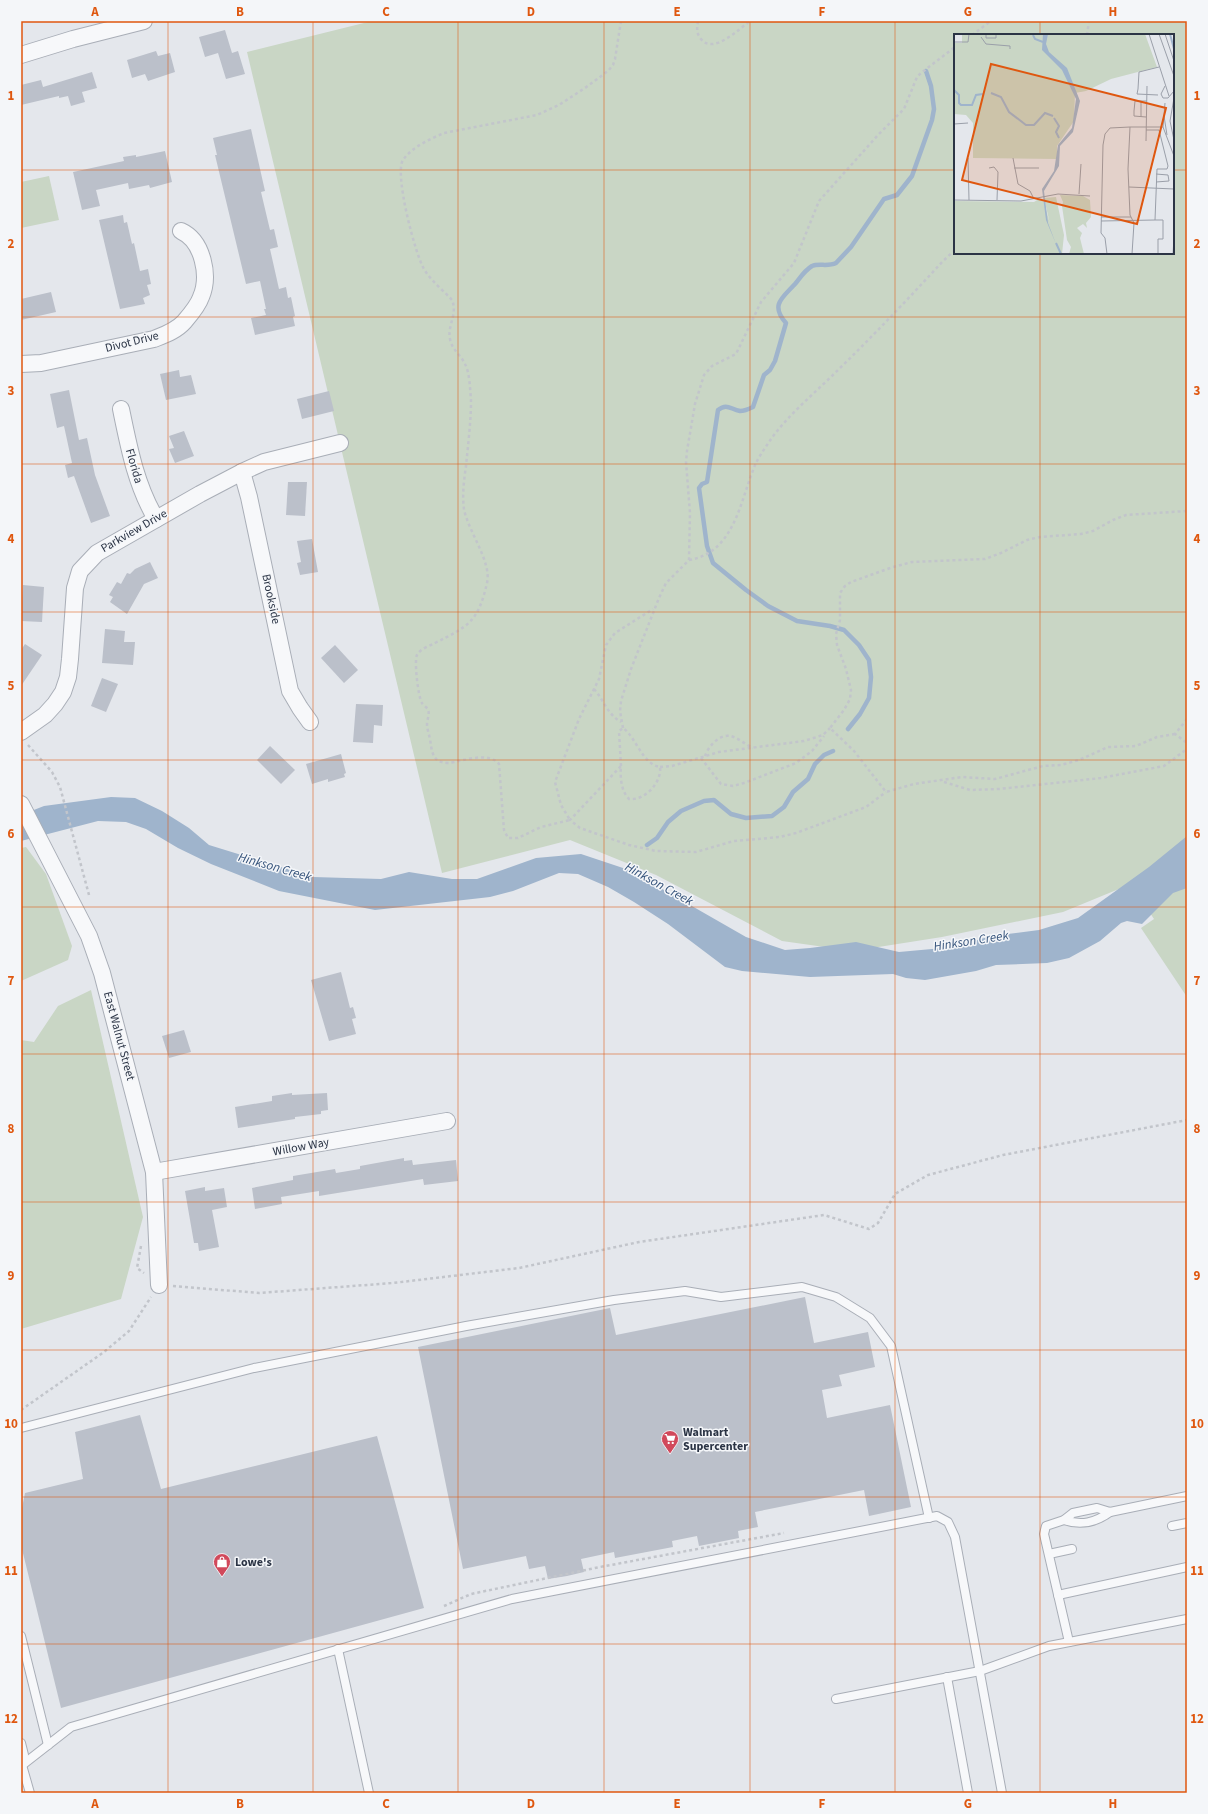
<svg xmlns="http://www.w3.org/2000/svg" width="1208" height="1814" font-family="'Source Sans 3',sans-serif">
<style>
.green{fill:#c9d6c5;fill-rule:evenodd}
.water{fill:#9fb4cc}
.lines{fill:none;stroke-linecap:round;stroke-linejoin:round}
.stream{stroke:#9fb4cc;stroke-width:4.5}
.building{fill:#bbc0ca}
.lane-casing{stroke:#a9aeb7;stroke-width:10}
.street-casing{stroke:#a9aeb7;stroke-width:18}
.path{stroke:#c2c5cb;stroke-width:2.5;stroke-dasharray:3 3;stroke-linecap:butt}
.lane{stroke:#f7f8fa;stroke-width:8}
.street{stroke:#f7f8fa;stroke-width:16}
.grid{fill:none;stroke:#df570f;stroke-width:1;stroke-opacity:0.55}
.labels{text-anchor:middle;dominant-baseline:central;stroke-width:3;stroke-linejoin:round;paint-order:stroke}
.street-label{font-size:12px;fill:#2b3445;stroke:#f4f6f9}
.poi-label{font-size:12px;font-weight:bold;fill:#2b3445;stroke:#f4f6f9;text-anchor:start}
.water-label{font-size:13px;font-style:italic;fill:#34527a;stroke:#f4f6f9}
.inset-river{fill:none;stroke:#9fb4cc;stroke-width:2}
.inset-road{fill:none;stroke:#9a9fa9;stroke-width:1}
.view{fill:#df570f;fill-opacity:0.15;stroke:#df570f;stroke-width:2}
.inset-edge{fill:none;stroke:#2b3445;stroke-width:2}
.neatline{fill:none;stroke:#df570f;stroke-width:1.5}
.grid-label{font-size:13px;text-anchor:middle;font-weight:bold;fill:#df570f}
</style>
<rect width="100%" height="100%" fill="#e4e7ec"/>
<g class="green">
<path d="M372,21H1187V997L1141,928L1154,919L1131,884L1063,912L942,937L853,951L782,941L656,875L570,840L442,873L247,52ZM955,35H1173V253H955Z"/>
<path d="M49,176L59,220L21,228V182Z"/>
<path d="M26,847L46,874L72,946L68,960L21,981V848Z"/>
<path d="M91,990L143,1217L121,1299L21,1329V1040L34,1042L58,1006Z"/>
</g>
<path class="water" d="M111,797L135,798L162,811L189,828L209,845L313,877L381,879L409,872L452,879H477L536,858L581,854L629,870L746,937L785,950L810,948L856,942L899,952L954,947L991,936L1039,930L1078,918L1149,867L1187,836V888L1173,893L1142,924L1127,921L1121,923L1100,941L1069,958L1047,963L996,965L976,971L925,980L906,978L893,974L810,977L742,971L725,967L668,924L634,902L608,887L578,874L559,873L513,891L490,897L375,910L279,891L211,864L178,848L146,829L126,822L98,821L21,841V815L44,806Z"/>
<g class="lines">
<g class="stream">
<path d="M848,729L860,714L869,698L871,677L869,660L859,645L844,630L830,626L797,621L768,606L746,590L713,563L707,546L699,488L702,484L707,482L718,410C727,403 730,409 740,411C745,411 749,409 753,407L764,375L770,370L775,361L786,323C770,305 782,298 795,284C800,278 804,271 812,266C819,263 828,267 836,263L851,247L884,199L897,195L912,176L932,120L934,109L931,86L926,71"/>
<path d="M647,845L657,838L668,822L681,811L704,801L714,800L731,814L746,818L772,816L784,807L793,792L808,779L815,764L824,755L833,751"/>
</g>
</g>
<g class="building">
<path d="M225,30L232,53L238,51L245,74L226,79L218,53L205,57L199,37Z"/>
<path d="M156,51L158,56L170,53L175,72L148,81L145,74L132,78L127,60Z"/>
<path d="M92,72L97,88L82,92L85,102L71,106L68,96L59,98V96L21,105V85L41,80L43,87Z"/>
<path d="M251,129L265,191L261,192L270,230L274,229L278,247L270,249L279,289L286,287L288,298L291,297L295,316L293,317L295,326L255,335L251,318L266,315L264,309H266L260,281L246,284L215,155H217L213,138Z"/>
<path d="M165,151L172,182L150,188L149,185L129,189L128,183L96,190L100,206L82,210L73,172L124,161L123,157L136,155V157Z"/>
<path d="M123,215L124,223L127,222L132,244L134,243L140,271L148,269L151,284L147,285L150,295L143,298L145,304L120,309L99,220Z"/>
<path d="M51,292L56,312L21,320V299Z"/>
<path d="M179,370L180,377L191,375L196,394L166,400L160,374Z"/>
<path d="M69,390L79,440L87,438L95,475L110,516L91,523L74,476L68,478L65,465L72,463L64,426L57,428L50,394Z"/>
<path d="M329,391L334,411L302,419L297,399Z"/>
<path d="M184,431L194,456L175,463L169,449L174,448L169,436Z"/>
<path d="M288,482H307L305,516L286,515Z"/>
<path d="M312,539L318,572L300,575L297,563L301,562L297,541Z"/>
<path d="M150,562L158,578L144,584L127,614L110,602L113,597L109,595L117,582L121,584L127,573L130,574L135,569Z"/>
<path d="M23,585L44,587L42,622L21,621Z"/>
<path d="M105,629L125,631L124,642H135L133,665L102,663Z"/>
<path d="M25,644L42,655L21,686V650Z"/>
<path d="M335,645L358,670L344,683L321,658Z"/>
<path d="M102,678L118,684L106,712L91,706Z"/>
<path d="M356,704L383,705L382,726L374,725L373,743L353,742Z"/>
<path d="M270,746L295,770L281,784L257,760Z"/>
<path d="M341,754L346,773L344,774L345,777L328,782V779L312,784L306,764Z"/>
<path d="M341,972L350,1008L353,1007L356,1018L352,1019L356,1034L329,1041L311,980Z"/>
<path d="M184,1030L191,1052L169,1058L162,1036Z"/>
<path d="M292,1093V1095L327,1093L328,1110L321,1111V1114L295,1117V1119L238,1128L235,1107L272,1101V1096Z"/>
<path d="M404,1158V1161L412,1160L413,1165L456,1160L458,1181L424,1185L423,1179L319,1196V1191L281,1197L282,1204L255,1209L252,1188L293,1180V1176L335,1169L336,1173L360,1169V1166Z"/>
<path d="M205,1187V1191L224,1188L227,1207L212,1210L219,1247L199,1251L198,1243H194L185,1191Z"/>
<path d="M805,1297L814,1343L868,1332L875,1367L839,1375L842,1386L822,1390L827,1418L890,1405L911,1507L869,1516L864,1490L755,1512L758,1527L738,1531L739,1538L699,1546L697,1536L672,1541L673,1547L615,1558L614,1552L581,1559L584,1572L567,1576L548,1579L545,1566L529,1569L526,1556L463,1569L418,1347L610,1308L616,1335Z"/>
<path d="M140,1415L161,1489L377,1436L424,1608L61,1708L21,1545V1513L25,1493L83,1479L75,1432Z"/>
</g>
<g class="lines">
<defs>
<g id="lane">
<path d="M21,1428L254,1368L466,1326L614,1300L685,1291L721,1297L802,1287L836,1297L870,1318L891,1346L929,1518"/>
<path d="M1064,1520C1081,1526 1095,1523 1110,1512"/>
<path d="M1172,1526L1187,1523"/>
<path d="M1049,1554L1072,1549"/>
<path d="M1058,1595L1187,1567"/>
<path d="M21,1636L48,1745"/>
<path d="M1069,1642L1044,1534L1046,1526L1064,1520L1073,1513L1097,1508L1110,1512L1187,1496"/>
<path d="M338,1649L369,1793"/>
<path d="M947,1677L968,1793"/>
<path d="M836,1699L980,1671L1049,1646L1187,1619"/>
<path d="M21,1743L24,1755L22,1765L30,1793"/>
<path d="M21,1766L71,1727L512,1599L937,1516L948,1522L955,1537L1002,1793"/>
</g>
<g id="street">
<path d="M21,55L73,39L144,21"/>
<path d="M21,364L41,363L154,339C164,335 176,331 184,322C190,315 198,306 201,297C210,276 203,241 181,231"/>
<path d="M121,409C129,448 136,485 156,519"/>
<path d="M242,472L249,497L290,691L300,708L310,722"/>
<path d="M21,732L45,715L55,704L63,692L68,677L70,659L75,588L80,571L97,553L200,494L242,472L264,462L340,443"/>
<path d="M21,804L89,936L102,973L154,1172L159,1285"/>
<path d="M154,1172L447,1121"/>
</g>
</defs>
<use href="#lane" class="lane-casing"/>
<use href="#street" class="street-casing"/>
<g class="path">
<path d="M621,21L615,59L613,65L608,71L585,88L559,105L537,115L444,133C430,139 412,147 403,160C394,173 415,254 424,269C431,281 443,290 452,300C458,314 447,326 450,339C452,350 461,355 465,364C470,373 470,390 471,400C471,422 468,445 466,466C464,480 462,495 464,509C468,531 492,562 487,583C478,622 469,626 435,643C429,646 420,649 417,655C414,660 418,697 422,703C423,705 426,707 428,709C430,715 427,719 427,724C427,729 429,734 430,739C432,752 432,763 449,763C462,761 489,751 499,764L504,830L508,838H518L541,827L570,820L561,805L555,782L579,719L599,679L606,645L615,633L653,609"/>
<path d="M698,21C697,28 696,33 701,39C713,55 739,29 750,21"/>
<path d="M972,35L991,21"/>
<path d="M1087,35L1089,21"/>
<path d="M689,560C736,552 740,499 756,463C759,457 763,451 767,445C785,417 814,394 838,370C874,335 909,298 943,261L955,250"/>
<path d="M594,689C604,700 607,714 621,722"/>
<path d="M1187,719L1175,734L1187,743"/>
<path d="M623,728L620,711L621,701L631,669L659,598L666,583L689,560L690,513L686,462L687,451L695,404L704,375L712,366L736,354L761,302L794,263L819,201L878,135L904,109L917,77L921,73L955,47"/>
<path d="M1175,734L1157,737L1136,746L1108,747L1079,760L1061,765L1043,766L995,779L962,777L914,784L886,792L854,751L830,728L844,710L850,699L851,690L846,669L837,645L836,634L840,620V593L845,586L851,582L893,567L912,562L985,559L1001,553L1027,540L1040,537L1081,534L1093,531L1113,520L1126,515L1187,511"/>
<path d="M28,745L52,772L60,787L89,895"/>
<path d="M705,756C708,747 719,734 730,736C737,737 746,745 753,748"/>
<path d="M701,758L721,784L733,786L744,783L796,763L812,751L824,736"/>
<path d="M621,766L619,731L623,728C636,737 642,764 660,767C662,782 645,801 629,799C621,791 620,777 621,766L570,820L580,828L629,845L656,851L696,852L734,841L780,837L796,833L866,807L886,792"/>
<path d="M660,767L672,766L719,752L804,741L823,735L830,728"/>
<path d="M944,782L970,790L999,789L1101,778L1164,766L1187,749"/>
<path d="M141,1246L137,1268L144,1273"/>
<path d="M173,1286L259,1293L393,1283L519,1268L639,1242L824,1215L869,1229L878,1223L895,1194L928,1175L1003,1155L1187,1120"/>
<path d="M21,1410L104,1352L129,1331L151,1297"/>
<path d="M444,1606L471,1594L600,1567L784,1533"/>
</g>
<use href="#lane" class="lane"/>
<use href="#street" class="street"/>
</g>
<path class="grid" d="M168,21V1793M313,21V1793M458,21V1793M604,21V1793M750,21V1793M895,21V1793M1040,21V35M21,170H955M1173,170H1187M1040,253V1793M21,317H1187M21,464H1187M21,612H1187M21,760H1187M21,907H1187M21,1054H1187M21,1202H1187M21,1350H1187M21,1497H1187M21,1644H1187"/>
<defs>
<symbol id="supermarket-pin" viewBox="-11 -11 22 30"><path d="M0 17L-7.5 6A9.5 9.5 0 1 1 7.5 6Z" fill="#d1495b" stroke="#f4f6f9"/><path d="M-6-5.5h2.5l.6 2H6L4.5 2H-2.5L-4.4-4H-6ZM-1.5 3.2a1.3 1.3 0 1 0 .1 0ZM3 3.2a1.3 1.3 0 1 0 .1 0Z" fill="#fff"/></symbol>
<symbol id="shop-pin" viewBox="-11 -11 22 30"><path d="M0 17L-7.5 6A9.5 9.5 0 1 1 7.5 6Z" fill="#d1495b" stroke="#f4f6f9"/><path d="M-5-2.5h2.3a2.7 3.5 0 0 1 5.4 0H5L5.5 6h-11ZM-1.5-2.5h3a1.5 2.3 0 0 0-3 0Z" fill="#fff"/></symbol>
</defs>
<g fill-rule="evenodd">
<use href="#supermarket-pin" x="660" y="1429" width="20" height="27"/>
<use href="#shop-pin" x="212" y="1552" width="20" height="27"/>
</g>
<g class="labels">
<g class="street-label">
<text transform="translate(132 342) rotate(-14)">Divot Drive</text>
<text transform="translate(134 466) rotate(74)">Florida</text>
<text transform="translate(134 531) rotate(-30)">Parkview Drive</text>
<text transform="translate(271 599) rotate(78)">Brookside</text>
<text transform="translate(119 1036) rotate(75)">East Walnut Street</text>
<text transform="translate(301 1147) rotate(-10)">Willow Way</text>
</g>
<g class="poi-label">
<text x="683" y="1432">Walmart<tspan x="683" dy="14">Supercenter</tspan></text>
<text x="235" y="1562">Lowe's</text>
</g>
<g class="water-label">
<text transform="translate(275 867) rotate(16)">Hinkson Creek</text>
<text transform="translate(659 884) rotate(29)">Hinkson Creek</text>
<text transform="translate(971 941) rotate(-9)">Hinkson Creek</text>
</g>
</g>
<g transform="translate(954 34)">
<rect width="220" height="220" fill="#e4e7ec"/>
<path d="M8,0H191L203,33L157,45L132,57L121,59L120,87L103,112V125L19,124V89L12,81L0,80V9H8ZM106,161L129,162L136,166L137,183L132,189L133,194L129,190L123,194L128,199L126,204L130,220H115L117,213L113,206L108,172L109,168ZM102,163L110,201L108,220H0V167L80,168L85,165L90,168L96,190L90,164Z" fill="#c9d6c5"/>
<path d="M89,0H94L92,10L95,18L113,34L126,67L119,98L106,112L105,132L90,157L94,189L102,210L92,186L88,155L100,137L104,111L118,94L122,65L108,36L88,16Z" fill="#9fb4cc"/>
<path class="inset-river" d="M216,0L220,15M79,1L81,5L89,8M0,56L5,61V69L7,71H18L22,61L29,60M37,59L47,63L55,78L72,91H80L91,79L99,82M100,84L105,92L102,98L105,104M102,209L107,220"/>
<path class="inset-road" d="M32,0V4H42V0M195,0L215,62M205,0L220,42M211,0L220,27M27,3L32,10L56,12V15M0,8H14L15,0M211,52L207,60L209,64H214L220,57M204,61L183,60L184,55L185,38L205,33M220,64L216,87L220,106M211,69L209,93L220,122M210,82L213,101M187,83V67M192,83L180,82V77L181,67H193M0,90L14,89M192,96H205L214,132L213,135H203L201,186H209V205H204V220M192,107L193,52M14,124L15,166M59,124L64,150L76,157L80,165M35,134L40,133L44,138L43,166M60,134H85M202,148L215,147L214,141L202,140M175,153L220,155M125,160L127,130M0,166L67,167L104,160L136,162M147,183H177M147,187L201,186M153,220L151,204L147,199L149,111L151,100L156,94L176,93M178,220L180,189L176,181L174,135L176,93H209M219,220L220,204"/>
<path class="view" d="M37,30L212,74L183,190L8,146Z"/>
<rect width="220" height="220" class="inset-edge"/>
</g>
<rect width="1208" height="1814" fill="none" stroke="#f4f6f9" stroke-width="44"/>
<rect x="22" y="22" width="1164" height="1770" class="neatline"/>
<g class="grid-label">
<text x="95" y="16">A</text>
<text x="240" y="16">B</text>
<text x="386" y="16">C</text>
<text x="531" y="16">D</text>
<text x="677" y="16">E</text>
<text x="822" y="16">F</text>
<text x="968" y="16">G</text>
<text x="1113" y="16">H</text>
<text x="11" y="100">1</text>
<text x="1197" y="100">1</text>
<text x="11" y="248">2</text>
<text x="1197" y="248">2</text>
<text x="11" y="395">3</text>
<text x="1197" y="395">3</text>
<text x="11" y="543">4</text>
<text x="1197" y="543">4</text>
<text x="11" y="690">5</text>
<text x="1197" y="690">5</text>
<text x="11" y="838">6</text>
<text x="1197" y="838">6</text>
<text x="11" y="985">7</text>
<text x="1197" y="985">7</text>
<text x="11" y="1133">8</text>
<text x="1197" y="1133">8</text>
<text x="11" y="1280">9</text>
<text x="1197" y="1280">9</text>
<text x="11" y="1428">10</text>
<text x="1197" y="1428">10</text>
<text x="11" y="1575">11</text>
<text x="1197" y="1575">11</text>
<text x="11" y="1723">12</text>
<text x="1197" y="1723">12</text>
<text x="95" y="1808">A</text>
<text x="240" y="1808">B</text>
<text x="386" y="1808">C</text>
<text x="531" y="1808">D</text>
<text x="677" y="1808">E</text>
<text x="822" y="1808">F</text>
<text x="968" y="1808">G</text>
<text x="1113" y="1808">H</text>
</g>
</svg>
